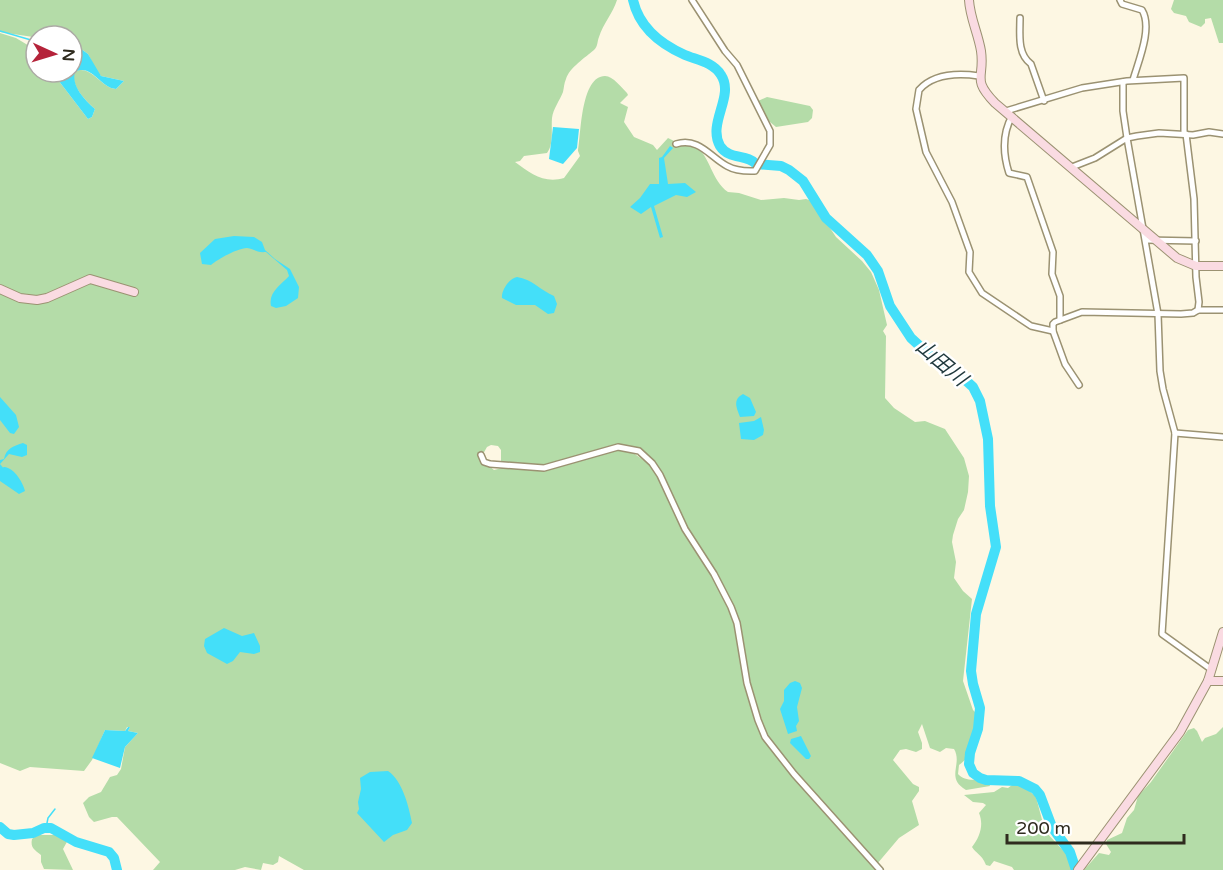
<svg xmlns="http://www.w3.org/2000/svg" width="1223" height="870" font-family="'Varela Round','Noto Sans JP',sans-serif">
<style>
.green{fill:#b4dca8;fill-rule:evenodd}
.water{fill:#44dff9}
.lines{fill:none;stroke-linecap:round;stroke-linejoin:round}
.stream{stroke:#44dff9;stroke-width:1.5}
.river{stroke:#44dff9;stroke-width:10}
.street-casing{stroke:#9b9272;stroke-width:8}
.secondary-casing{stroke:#9b9272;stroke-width:10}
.street{stroke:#fff;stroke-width:5}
.secondary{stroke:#fadbe2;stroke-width:8}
.labels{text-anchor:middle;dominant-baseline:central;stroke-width:5;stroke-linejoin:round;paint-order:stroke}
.water-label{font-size:20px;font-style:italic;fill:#1f383c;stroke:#fff}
</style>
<rect width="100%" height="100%" fill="#fdf7e3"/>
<g class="green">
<path d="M0,0H617C613,13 603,24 599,37C597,42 598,46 594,50C586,57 569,68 566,79C564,83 564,88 563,92C560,100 553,109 552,118C551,129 554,144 547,153L524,156L520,161L515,162C530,173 544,184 564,178L580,156L578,151C581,133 581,76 605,76C613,76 622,88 627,93L628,95L620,103L628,107L624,122L634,137L653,145L657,150L668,138L676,142L678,145L694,144C711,157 711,180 728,192L739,193L761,200L784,198L799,200L806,199L812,201L836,237L862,261L871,272L879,290L887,325L883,331L886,336L885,398L894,408L915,422L925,421L945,429L964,458L969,476L968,492L964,510L958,519L953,535L952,542L956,562L954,578L963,591L972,599L963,681L973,710L975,712H981L982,716C978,735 975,754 959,765L958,774C965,782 977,780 987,778L990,786L966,790C945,778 963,764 954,749L946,748L940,752L930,748L922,724L918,732L922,743V749L916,752L906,749L900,750L893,760L913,784L919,787V791L912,801L919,825L899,838L877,864L803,782V786L855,844L863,856L878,870H304L279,856L278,862L273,865L263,863L261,870L245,867L235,870H153L160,862L117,817H112L94,822L89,817L83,803L89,797L101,792L110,777L117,775L121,769L125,747L138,733L128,731L130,727H127L125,731L105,730L92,760L84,771L30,767L20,771L0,763V33L16,38L36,50V72H52L88,119L92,117L95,109C85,100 71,86 74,72C88,64 99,83 111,88L116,89L124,81L101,76L97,72L88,54L77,46L72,36L39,34L38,32L33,37L0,32ZM491,445L498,446L501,450V463L543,466L607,447L618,445H625L639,450L649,458L659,469L689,533L721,582L733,607L757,711L772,748L764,737L757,721L746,684L735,623L730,608L684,530L660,480L649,464L629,450L616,448L545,469L506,467L494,470L480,459V455L483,454L487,447Z"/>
<path d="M1174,0H1223V43H1219L1211,18L1205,19V23L1201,27L1189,22L1186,16L1174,13L1171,9Z"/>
<path d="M767,97L810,106L813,110L812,118L808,122L776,127L764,117L758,101Z"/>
<path d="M1223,727V870H1084L1099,853L1109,855L1111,852L1106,844L1107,840L1122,833L1127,818L1134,810L1138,796L1151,782L1188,730L1194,728L1197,731L1202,742L1205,738L1216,734Z"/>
<path d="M1020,784L1024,786L1036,797L1045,831L1070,858L1074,870H1014L1012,867L994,861L990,866L986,865C981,853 976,854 972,847C980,837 984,825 979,813L986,805L983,803L973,802L964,795L994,792L1002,787L1008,788L1012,785Z"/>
<path d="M37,835H59L68,840L63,849L73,870L44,869L41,862V855C35,850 30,848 32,839Z"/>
</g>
<g class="water">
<path d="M72,38L77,46L88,54L101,76L124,81L116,89L111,88C99,83 89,64 75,72C71,86 85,100 95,109L92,117L88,119L52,72H72Z"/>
<path d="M553,127L579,129L577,148L563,164L549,159Z"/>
<path d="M670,146L673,148L664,158L668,184L685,183L696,192L687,197L676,195L654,206L663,237L660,238L651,207L641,214L630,207L640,198L650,184H659V158L662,157Z"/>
<path d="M234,236L254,237L262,242L265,250L275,259L290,269L299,287L298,298L286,306L276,308L271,306C268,292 281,285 289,276L287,270L266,252C256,253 255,249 247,248C238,248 218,259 211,265L202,264L200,253L215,239Z"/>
<path d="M517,277C532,279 540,290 554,296L557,304L554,313L548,314L535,305H516L502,298C501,291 509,278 517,277Z"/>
<path d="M743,394L750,398L756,412L754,416L740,417C737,408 732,400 743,394Z"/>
<path d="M0,397L16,415L19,427L14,434L10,433L0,420Z"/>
<path d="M761,417L764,430L763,435L754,440L741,439L739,423L754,421Z"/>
<path d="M23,443L27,445V455L22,457L9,454L0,464C6,471 0,465 8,468C16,471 23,483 25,491L19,494L0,481V460L4,459C6,448 14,446 23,443Z"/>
<path d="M224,628L242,636L254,633L260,646V652L254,654L240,652L233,661L227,664L207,653L204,646L205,639Z"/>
<path d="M795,681L800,683L802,688L797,707L799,721L796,726L797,731L788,734L780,709L784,701V690L790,683Z"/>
<path d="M128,727H130L128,731L138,733L125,747L120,768L92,758L105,730L125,731Z"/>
<path d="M801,736L811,756L809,759H806L790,743L791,739Z"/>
<path d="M388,771C403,781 409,808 412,823L407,830L393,835L384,842L357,813L359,809L358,802L361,789L360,778L370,772Z"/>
</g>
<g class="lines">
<g class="stream">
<path d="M0,31L31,40"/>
<path d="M46,828L48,818L55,809"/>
</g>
<g class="river">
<path d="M633,0C639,27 660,44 685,55C697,60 713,62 721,75C735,96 707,123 720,146C729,160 747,154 756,164L781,166L789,170L803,181L826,218L867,255L878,271L890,306L911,338L936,361L962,377L973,387L980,401L988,439L990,506L996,547L976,614L971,671L973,684L980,708L978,729L970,753L969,764L973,773L980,778L986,780L1019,781L1035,789L1040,795L1052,827L1070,852L1076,870"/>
<path d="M0,827L8,834L14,835L33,833L44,828H51L76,842L109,852L114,858L117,870"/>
</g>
<defs>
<g id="street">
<path d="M1120,0L1122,4L1142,10C1153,28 1138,62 1133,80"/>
<path d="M1020,18C1020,34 1017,54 1031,64L1044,101"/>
<path d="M979,76C958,73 934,73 919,90L916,109L926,152L952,202L970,252L969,272L982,293L1031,326L1053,331"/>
<path d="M1123,82V111L1127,138L1158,314L1160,371L1163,389L1175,433L1162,634L1212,670"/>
<path d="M1006,111L1082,88L1127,81L1184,78V134"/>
<path d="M1012,116C1002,134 1003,154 1009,173L1027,177L1053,252L1052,274L1060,296V320"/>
<path d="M676,144C699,137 710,157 727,166C734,170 744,171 751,171H755L770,145V131L737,65L725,51L692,0"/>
<path d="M1072,167L1095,158L1127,138L1137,136L1159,133L1193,135L1209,132L1223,134"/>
<path d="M1146,240L1196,241"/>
<path d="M1198,310H1223"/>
<path d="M1079,385L1065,364L1053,331V324L1055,322L1082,312L1181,314L1193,313L1198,310L1199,302L1196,277L1194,199L1186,134"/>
<path d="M1175,433L1223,437"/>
<path d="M481,455L484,462L490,464L544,468L618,447L639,451L652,463L660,475L685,529L714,574L731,607L737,623L747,683L758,720L765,737L794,774L880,870"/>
</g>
<g id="secondary">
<path d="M969,0C970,18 978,33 981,51C985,78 971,78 995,103L1177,258L1196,266H1223"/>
<path d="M0,289L20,298L37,300L47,298L90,279L134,292"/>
<path d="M1208,681H1223"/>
<path d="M1078,870L1180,732L1208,681L1223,632"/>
</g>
</defs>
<use href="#street" class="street-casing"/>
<use href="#secondary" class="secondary-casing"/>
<use href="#street" class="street"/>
<use href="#secondary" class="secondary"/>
</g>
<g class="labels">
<g class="water-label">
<text transform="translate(941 363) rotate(40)">山田川</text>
</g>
</g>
<g transform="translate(54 54) rotate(94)"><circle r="28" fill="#ffffff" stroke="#acaaa5" stroke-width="1.5"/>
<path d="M0-4.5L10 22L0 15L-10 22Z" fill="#b5233a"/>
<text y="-9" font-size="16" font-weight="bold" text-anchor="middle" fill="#2f2b1e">N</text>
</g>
<path d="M1007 834v9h177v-9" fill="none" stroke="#2f2b1e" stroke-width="3"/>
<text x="1016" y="834" font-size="18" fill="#2f2b1e" stroke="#ffffff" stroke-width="4.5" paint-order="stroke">200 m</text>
</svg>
